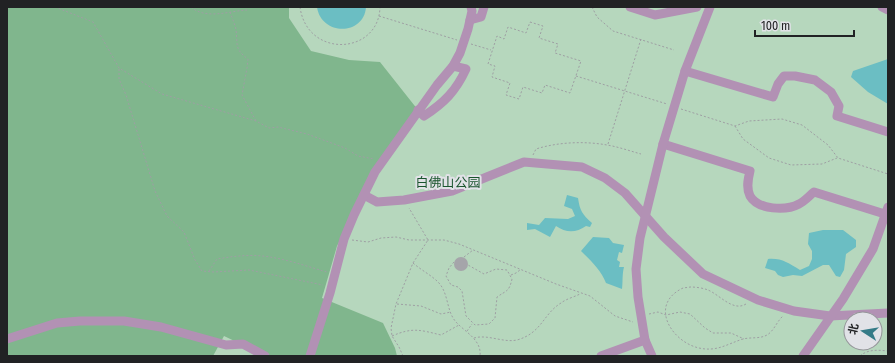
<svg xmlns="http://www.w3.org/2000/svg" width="895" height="363" font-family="'Fira Sans Condensed','Noto Sans SC',sans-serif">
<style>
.green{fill:#b6d7bd;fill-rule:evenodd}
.forest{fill:#80b68d}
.water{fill:#6bbec3}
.building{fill:#a5a5aa}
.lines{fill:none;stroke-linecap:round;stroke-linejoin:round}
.path{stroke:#9e9fa3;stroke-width:1;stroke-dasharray:2 2;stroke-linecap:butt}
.minor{stroke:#b291b4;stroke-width:9}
.labels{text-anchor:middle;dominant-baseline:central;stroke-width:4;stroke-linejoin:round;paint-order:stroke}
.park-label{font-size:13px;fill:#1a552e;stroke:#e1e2e7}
</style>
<rect width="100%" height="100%" fill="#e1e2e7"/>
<path class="green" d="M7,7H888V356H7ZM851,319H875V343H851Z"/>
<path class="forest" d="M7,7H289V18L311,51L349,60L380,62L418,110L375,172L337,246L322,298L383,323L395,348L397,356H266L224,336L213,356H7Z"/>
<g class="water">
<path d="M317,7H366C364,36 321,36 317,7Z"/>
<path d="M888,59V104L868,92L851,77L853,71Z"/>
<path d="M567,195L578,198C580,211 582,214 592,223L590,227L586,226C576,233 566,233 556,226L550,237L535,229L527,230V223L539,225L545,218L568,219L575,216L572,209L564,206Z"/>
<path d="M823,230H843L856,240V247L846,254L844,270L840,277L836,276L829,265H823L802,276L793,275L783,277L778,275L775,271L765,268L768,259C782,258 788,263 800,270L809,266L812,259V251L808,244L809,233Z"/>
<path d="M593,237L609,238L613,243L624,245L622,253L619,252L617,260L620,262L619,267H624C622,274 623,282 622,289L606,283C601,270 591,261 581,251Z"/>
</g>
<circle class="building" cx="461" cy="264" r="7"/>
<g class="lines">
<g class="path">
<path d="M55,7L93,22L119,68L162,94L256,121L269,128L278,127L307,134L345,148L358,156L374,159"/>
<path d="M191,7C206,20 229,11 247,10L248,7"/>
<path d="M300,7C307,59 379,55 380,7"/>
<path d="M592,7L597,17L613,31L674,50"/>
<path d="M230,12C232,18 235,24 236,30C238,45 234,49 248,59L247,68L242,95L256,121"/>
<path d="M379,16L457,40"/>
<path d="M530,22L543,26L539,38L558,44L555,53L581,61L570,93L545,85L542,93L523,87L519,99L506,95L510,83L492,77L495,66L488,64L497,36L504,39L508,27L526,33Z"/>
<path d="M471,44L491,50"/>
<path d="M119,69V79L126,95L155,191L167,216L184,232L195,260L202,271L213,272L249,270L323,285"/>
<path d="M576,76L667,104"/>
<path d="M681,109L735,126L749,121L782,119L802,125L828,145L838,158L888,174"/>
<path d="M735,126L743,139L769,158L791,165L822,164L837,158"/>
<path d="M608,144L641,39"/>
<path d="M533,155L536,149C558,142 585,141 607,145C619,147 630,151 641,154"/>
<path d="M352,240L368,242L381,238L396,237L409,240H444L459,244L556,284L590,296L615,316L633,322"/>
<path d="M464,257L473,250"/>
<path d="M454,262L449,268L446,276L451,285L458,287L462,291L466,316L475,325L489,324L495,318L497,297C507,290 509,292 512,279L507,270L496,269L484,274L468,265"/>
<path d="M413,263C421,270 431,275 438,282C449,293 446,311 456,322C465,332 482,340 480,356"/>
<path d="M209,271L217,259C234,256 252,254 270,257C289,260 309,267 327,272"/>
<path d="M511,275L516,273L520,270"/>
<path d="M397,304L421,306L441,314L451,312"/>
<path d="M746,304C733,312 720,295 708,290C703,288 696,287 690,287C687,288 684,287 681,289C649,306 672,342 699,348C717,352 727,344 743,339C751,337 760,339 767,335C774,331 777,321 783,316"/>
<path d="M649,314L658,312L666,315L680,312L690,314L705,328L713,333H731L744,339"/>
<path d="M467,331L472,324"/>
<path d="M392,336C413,327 420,330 441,335L459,325"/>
<path d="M474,338C488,334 503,343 517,340C542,333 543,314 561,303C566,299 574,297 580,294"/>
<path d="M403,356L399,347L392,336L391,328L396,304L413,263L428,240L409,208"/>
<path d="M860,356C868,349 878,350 888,351"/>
</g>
<g class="minor">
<path d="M630,7L655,15L697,7"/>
<path d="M882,7L888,10"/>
<path d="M470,20L481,17L484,7"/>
<path d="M685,71L773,97L778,84L784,76H795L815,80L831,92L839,106L837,116L888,132"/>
<path d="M418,110L424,116C444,103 456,91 466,69L453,66"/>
<path d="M663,144L750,171C748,179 746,188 750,196C758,210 786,211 799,204C805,201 809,196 814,192L888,215"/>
<path d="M364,195L377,202L404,200L452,191L524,162L582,167L605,178L625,193L664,237L703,274L758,300L794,311L830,316L888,313"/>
<path d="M7,339L57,323L80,321H124L161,327L226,345L243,344L265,356"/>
<path d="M645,340L638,297L636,269L640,238L663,144L685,71L710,7"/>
<path d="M310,356L330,293L344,239L354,215L375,172L437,85L453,66L460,53L468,29L472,11L471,7"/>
<path d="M601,356L645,340L652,356"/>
<path d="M803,356L843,299L873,249L888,207"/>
</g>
</g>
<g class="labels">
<g class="park-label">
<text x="448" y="182">白佛山公园</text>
</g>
</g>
<rect width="895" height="363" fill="none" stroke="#212224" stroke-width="16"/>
<g transform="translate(863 331) rotate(282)"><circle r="19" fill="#e1e2e7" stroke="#949599"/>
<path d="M0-3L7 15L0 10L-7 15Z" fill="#357b87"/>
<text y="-6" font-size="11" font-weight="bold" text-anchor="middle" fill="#212224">北</text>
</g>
<path d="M755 30v6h99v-6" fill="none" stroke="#212224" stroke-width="2"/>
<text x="761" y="30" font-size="12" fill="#212224" stroke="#e1e2e7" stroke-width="3" paint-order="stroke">100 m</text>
</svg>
